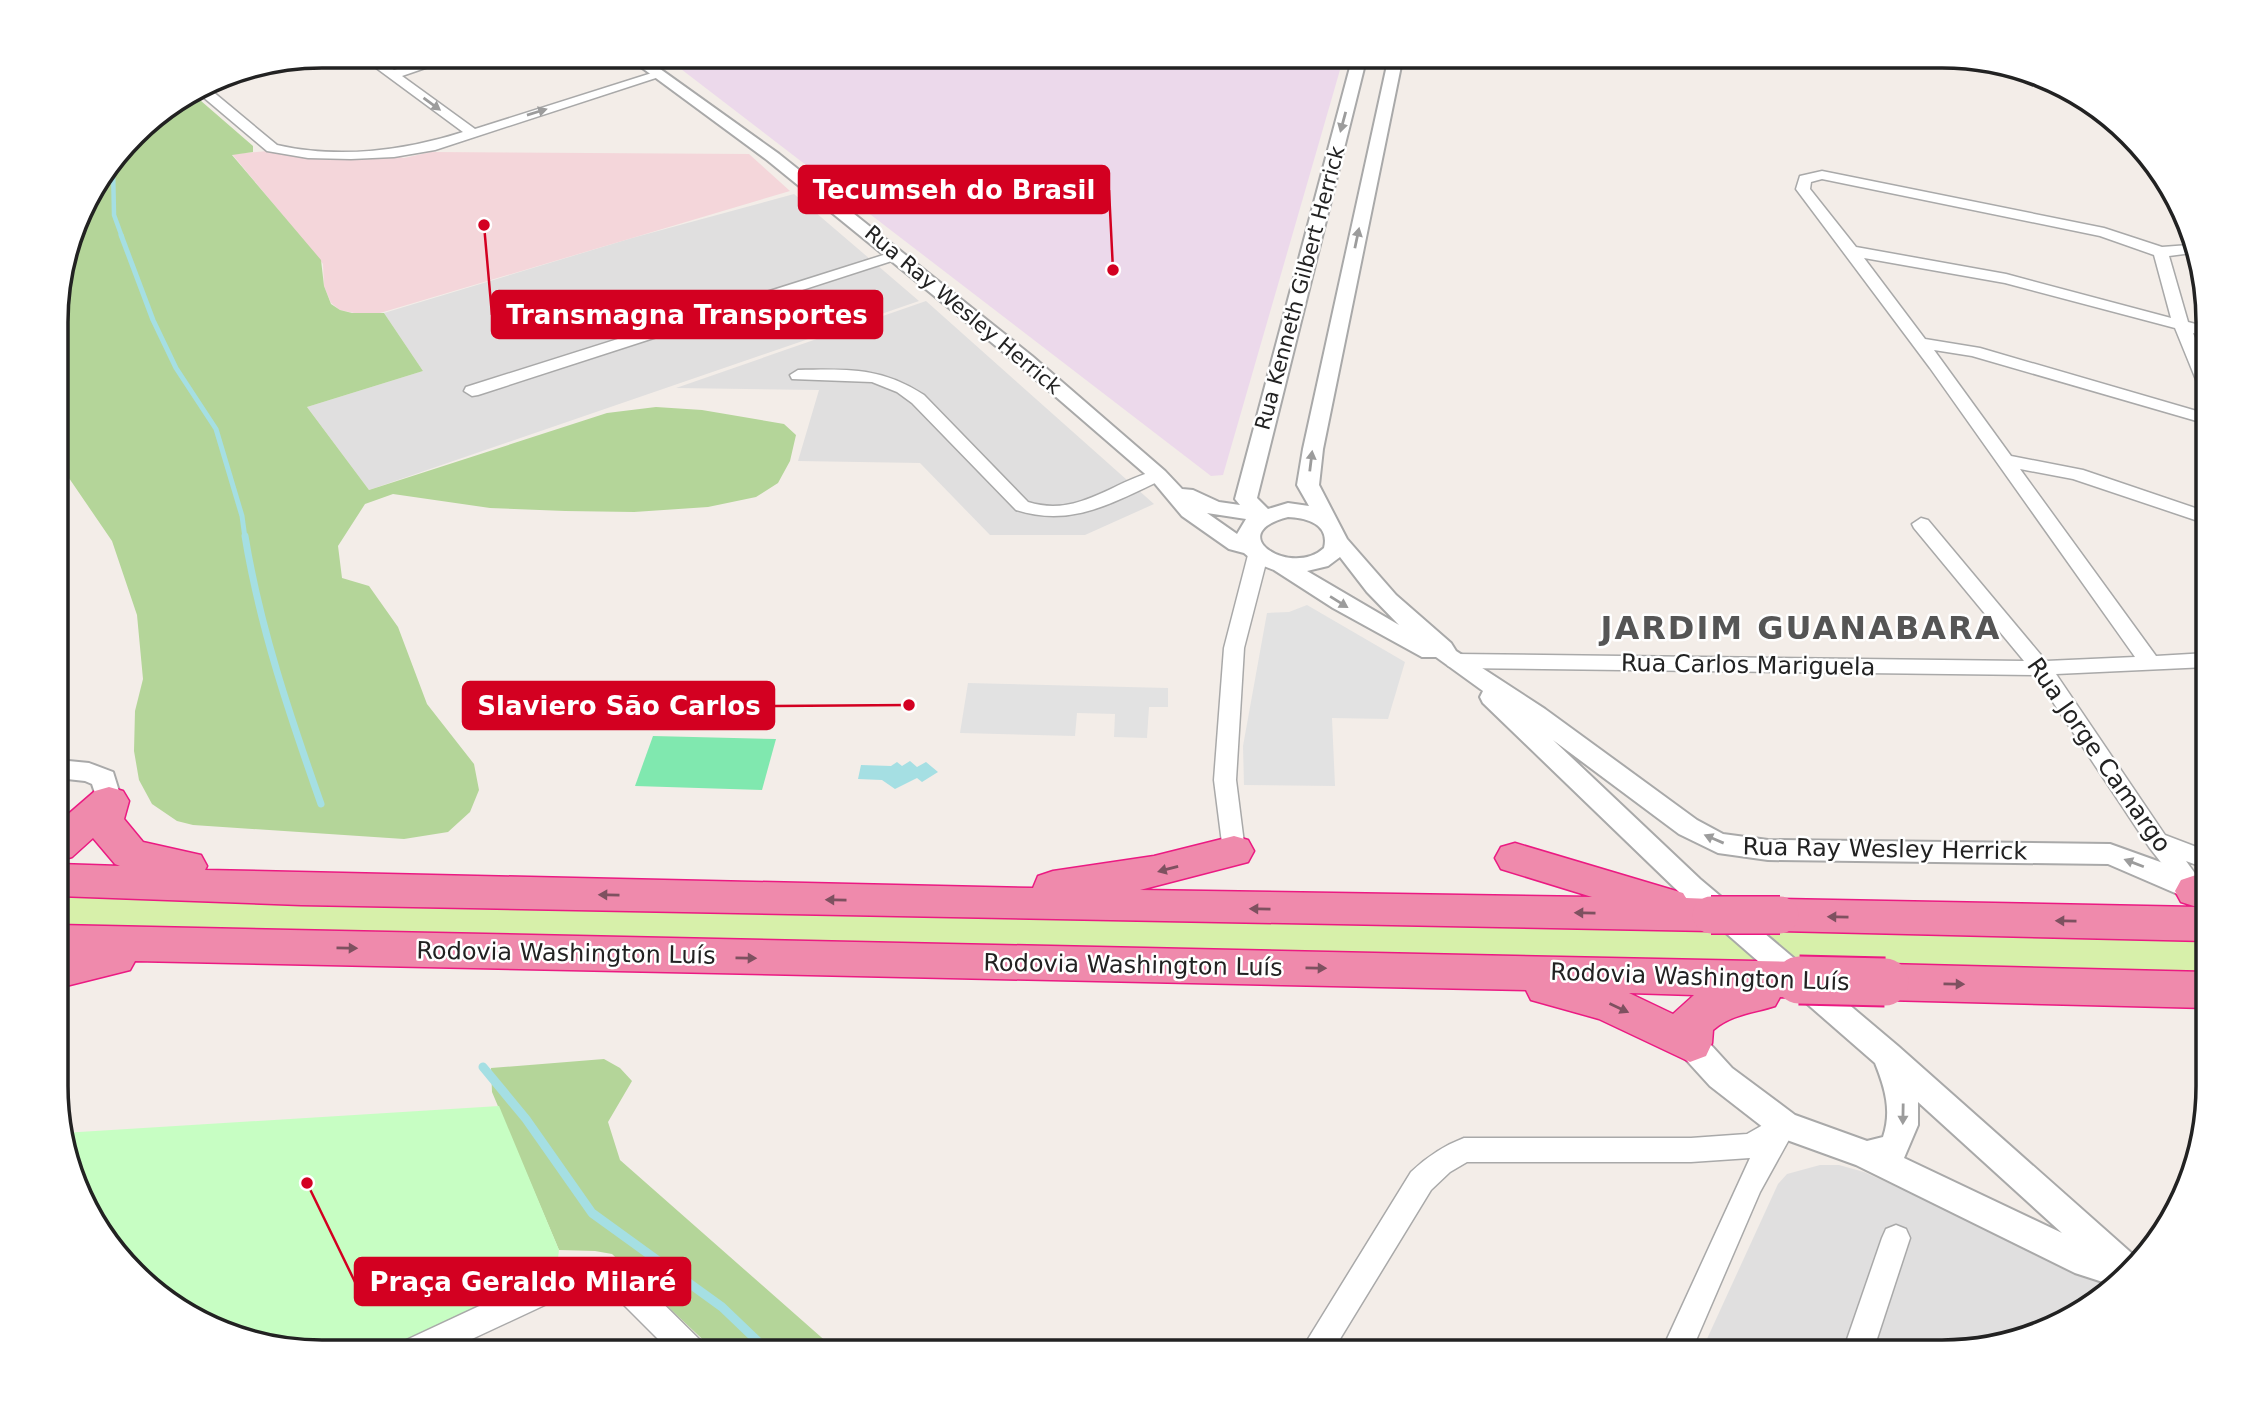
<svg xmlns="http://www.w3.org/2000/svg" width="2264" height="1408" font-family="'DejaVu Sans',sans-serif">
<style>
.residential{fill:#e0dfdf}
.commercial{fill:#f4d6da}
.industrial{fill:#ecd9eb}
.grass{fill:#d7f0aa}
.forest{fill:#b4d599}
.park{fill:#c7fec3}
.pitch{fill:#80e8af}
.parking{fill:#e2e2e2}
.water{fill:#a5dfe3}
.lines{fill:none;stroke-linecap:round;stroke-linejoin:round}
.stream-far3{stroke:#a5dfe3;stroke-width:4.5}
.stream-far2{stroke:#a5dfe3;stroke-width:5}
.stream-far1{stroke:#a5dfe3;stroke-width:7}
.stream{stroke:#a5dfe3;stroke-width:9}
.minor-casing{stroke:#a9a9a9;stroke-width:3}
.tertiary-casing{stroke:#a9a9a9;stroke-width:4}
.motorway-casing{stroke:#eb1a82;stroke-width:3}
.minor{fill:#fff;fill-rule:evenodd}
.tertiary{fill:#fff;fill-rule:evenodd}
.motorway{fill:#ef8aac;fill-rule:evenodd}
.motorway-bridge-far1-casing{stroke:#eb1a82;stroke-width:40;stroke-linecap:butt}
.motorway-bridge-casing{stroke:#eb1a82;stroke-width:51;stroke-linecap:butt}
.motorway-bridge-far1{stroke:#ef8aac;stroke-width:37}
.motorway-bridge{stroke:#ef8aac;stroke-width:47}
.oneway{fill:#9c9c9c}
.oneway2{fill:#7e5160}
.labels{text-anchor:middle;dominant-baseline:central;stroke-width:5;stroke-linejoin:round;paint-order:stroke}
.far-street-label{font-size:21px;fill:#222;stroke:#fff}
.street-label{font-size:24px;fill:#222;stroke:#fff}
.district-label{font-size:32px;font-weight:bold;letter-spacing:2px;fill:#555;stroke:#fff}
.rim{fill:none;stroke:#222;stroke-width:3.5}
.leader{fill:none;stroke:#d30021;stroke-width:2.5}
.callout-dot{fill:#d30021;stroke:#fff;stroke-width:2.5}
.callout{fill:#d30021;stroke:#d30021;stroke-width:2.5}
.callout-label{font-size:26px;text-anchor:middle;font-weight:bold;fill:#fff}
</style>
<rect width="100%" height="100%" fill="#f3ede8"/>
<g class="residential">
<path d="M794,194L919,301L369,490L307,407L423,371L384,313L632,238Z"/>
<path d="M926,301L1154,504L1085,535H990L920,463L798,461L819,390L676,388Z"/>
<path d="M1820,1165H1839L1864,1172L2110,1283L2075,1316L1958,1351L1701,1352L1778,1184L1787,1174Z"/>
</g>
<path class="commercial" d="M268,151L279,154L391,155L404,158L431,152L749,154L790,191L380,313L359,314L340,310L331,303L324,286L323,264L232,154Z"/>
<path class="industrial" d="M664,56H1344L1223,475L1211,476Z"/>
<g class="grass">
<path d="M58,896L1732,929L1772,966L58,928Z"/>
<path d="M1751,929L2207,940V976L1797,969Z"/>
</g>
<g class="forest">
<path d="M193,94L253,146V152L232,155L321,260L324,286L331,304L340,310L352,313H384L423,371L307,407L369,490L607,413L656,407L702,410L784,424L796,435L790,461L778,483L756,497L708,507L634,512L565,511L490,508L393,494L365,504L338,546L342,578L369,586L398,627L427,704L474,764L479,790L470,812L448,832L404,839L193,825L177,821L152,804L139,780L134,751L135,711L143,679L137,615L112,541L58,462V288L84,204L147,122Z"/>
<path d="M604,1059L620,1068L632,1081L608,1122L620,1160L838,1352H716L612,1254L595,1251L559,1250L492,1092L491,1068Z"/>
</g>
<path class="park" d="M499,1106L559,1250L557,1266L548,1282L389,1352H322L237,1338L175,1307L101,1233L63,1133Z"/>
<path class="pitch" d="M653,736L776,739L762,790L635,786Z"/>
<g class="parking">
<path d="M1307,605L1405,662L1388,719L1332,718L1335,786L1244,785L1243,746L1267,613L1289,612Z"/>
<path d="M968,683L1168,688V707H1149L1147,738L1114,737L1115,714L1077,713L1075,736L960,733Z"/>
</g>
<path class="water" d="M910,761L917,767L926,762L938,772L922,782L917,778L895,789L882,780L858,779L861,765L891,766L897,762L902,766Z"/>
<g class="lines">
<path class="stream-far3" d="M113,166L114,215L122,237"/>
<path class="stream-far2" d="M121,235L153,320L176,368L216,429L242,516L245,538"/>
<path class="stream-far1" d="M245,536C260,628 290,716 321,804"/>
<path class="stream" d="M483,1067L526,1119L592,1213L722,1307L769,1352"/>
<defs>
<g id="minor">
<path d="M360,56H374L394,70L441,56H460L402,76L475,129L655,72L659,71L665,75L435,150L394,157L351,159L308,158L267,151L196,91L206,86L277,145C338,159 404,151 463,132Z"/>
<path d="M1822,171L2104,228L2162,247L2189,245L2192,253L2169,256L2188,322L2207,327V337L2193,333L2207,368V392L2199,387L2175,328L2005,283L1864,258L1925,339L1980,348L2207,414V424L1972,356L1934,350L2011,456L2083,470L2207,512V524L2073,479L2020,469L2156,656L2207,653V667L2056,674L2165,835L2207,851V869L2186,861L2207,890L2204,897L2196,900L2188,897L2149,847L2035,675L1455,668L1448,666L1445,661L1448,656L1455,654L2024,661L1914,528L1912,524L1921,518L1928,520L2046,661L2135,657L1930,368L1796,189L1800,176ZM1822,179L2100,236L2154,255L2171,318L2006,274L1856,247L1810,189L1811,182Z"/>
<path d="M896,251L901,252L903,255L901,258L478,395L472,396L464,391L466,387Z"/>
<path d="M798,370C847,369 881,367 924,395L1028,502C1078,518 1113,481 1158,470L1167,475L1164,479C1113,502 1073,528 1016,510L912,403L897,392L872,382L792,379L790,375Z"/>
<path d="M1258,549L1268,555L1244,648L1236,780L1245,851L1242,857L1234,860L1226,857L1223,851L1214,780L1224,648L1248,555Z"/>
<path d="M1784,1113L1793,1117L1797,1125L1760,1192L1691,1352H1661L1750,1158L1691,1162H1467L1450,1172L1431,1190L1332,1352H1300L1411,1172C1427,1157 1443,1146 1464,1138H1691L1747,1134Z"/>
<path d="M1896,1225L1906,1229L1910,1238L1873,1351H1843L1882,1238L1886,1229Z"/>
<path d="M591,1261L628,1269L702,1342L707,1352H671L611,1292L591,1289L564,1296L444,1352H397L402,1342L550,1273Z"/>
</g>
<g id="tertiary">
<path d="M626,56H642L779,154L1032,356L1165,471L1182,489L1193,490L1219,502L1240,505L1235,499L1353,56H1367L1257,498L1268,509L1288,503L1309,506L1297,485L1303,449L1389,56H1403L1323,449L1319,485L1347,539L1396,595L1451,643L1456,651L1545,709L1697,820L1723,834L1768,840L2110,844L2163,863L2206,883L2207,895L2196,902L2108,864L1768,860L1718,853L1679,834L1553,740L1700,879L1898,1046L2137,1258L2109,1284L2075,1273L1856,1165L1773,1135L1710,1086L1679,1052L1675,1043L1679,1034L1690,1030L1701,1034L1732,1068L1795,1115L1867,1141L1883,1137C1892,1111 1885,1088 1875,1063L1680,893L1483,703L1480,697L1483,691L1436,657H1422L1333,608L1274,570L1256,563L1244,553L1229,549L1182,516L1151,479L1018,364L767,160ZM1207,513L1246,519L1237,534ZM1288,517C1307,518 1330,524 1324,548C1292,578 1221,534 1288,517ZM1340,557L1367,592L1399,625L1307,571L1328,566ZM1918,1102L2062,1233L1904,1158L1918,1125Z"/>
<path d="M58,760L89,763L113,772L122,801L118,808L109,811L100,808L92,784L85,781L58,778Z"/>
</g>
<g id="motorway">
<path d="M109,787L123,791L129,801L124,819L143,842L201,855L207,866L205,870L1033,888L1038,876L1053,871L1154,856L1234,836L1248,840L1254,851L1248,862L1140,890L1592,897L1501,869L1495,858L1501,847L1515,843L1683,893L1686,898L1711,899L1726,903L1732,915L1726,927L1711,931L301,905L58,896V864L120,866L115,864L93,838L72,857L58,861V823L95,791Z"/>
<path d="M2196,875L2207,877V941L1780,931L1765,927L1759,915L1765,903L1780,899L2197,907L2181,902L2175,891L2181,880Z"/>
<path d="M58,925L1799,962L1814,968L1821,980L1814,992L1799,998L1780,997L1775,1006C1753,1013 1732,1014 1713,1030L1712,1043L1706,1056L1690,1062L1599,1019L1531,1000L1526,990L135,961L130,970L58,988ZM1629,993L1694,995L1673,1014Z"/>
<path d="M1885,964L2207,972V1008L1885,1000L1870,995L1863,982L1870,969Z"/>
</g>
</defs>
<use href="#minor" class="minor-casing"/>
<use href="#tertiary" class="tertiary-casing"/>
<use href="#motorway" class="motorway-casing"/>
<use href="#minor" class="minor"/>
<use href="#tertiary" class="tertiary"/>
<use href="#motorway" class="motorway"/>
<defs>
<path id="motorway-bridge-far1" d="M1711,915H1780"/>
<path id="motorway-bridge" d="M1799,980L1885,982"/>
</defs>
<use href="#motorway-bridge-far1" class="motorway-bridge-far1-casing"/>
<use href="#motorway-bridge" class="motorway-bridge-casing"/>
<use href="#motorway-bridge-far1" class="motorway-bridge-far1"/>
<use href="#motorway-bridge" class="motorway-bridge"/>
</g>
<defs><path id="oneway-solid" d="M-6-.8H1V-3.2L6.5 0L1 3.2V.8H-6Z" transform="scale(1.75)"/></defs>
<g class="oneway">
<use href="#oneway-solid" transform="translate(432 104) rotate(36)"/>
<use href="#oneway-solid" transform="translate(537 112) rotate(-17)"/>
<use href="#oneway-solid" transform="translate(1343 122) rotate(105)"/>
<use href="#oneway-solid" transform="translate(1357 238) rotate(-78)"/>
<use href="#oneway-solid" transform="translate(1311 461) rotate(-83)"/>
<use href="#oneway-solid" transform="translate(1339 602) rotate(32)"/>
<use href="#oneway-solid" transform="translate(1714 839) rotate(-157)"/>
<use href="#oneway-solid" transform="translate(2134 863) rotate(-159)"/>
<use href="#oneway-solid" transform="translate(1903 1114) rotate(91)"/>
</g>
<g class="oneway2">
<use href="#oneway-solid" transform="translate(1168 869) rotate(165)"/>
<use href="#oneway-solid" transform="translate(609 895) rotate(-179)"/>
<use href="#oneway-solid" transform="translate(836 900) rotate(-179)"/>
<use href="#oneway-solid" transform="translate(1260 909) rotate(-179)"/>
<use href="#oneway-solid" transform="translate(1585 913) rotate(-179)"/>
<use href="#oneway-solid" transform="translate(1838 917) rotate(-179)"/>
<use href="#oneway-solid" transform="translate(2066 921) rotate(-179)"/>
<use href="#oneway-solid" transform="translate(347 948) rotate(1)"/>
<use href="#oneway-solid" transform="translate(746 958) rotate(1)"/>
<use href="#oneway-solid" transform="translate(1316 968) rotate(1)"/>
<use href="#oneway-solid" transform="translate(1954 984) rotate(1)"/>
<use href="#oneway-solid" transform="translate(1619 1008) rotate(25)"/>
</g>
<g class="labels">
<g class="far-street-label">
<text transform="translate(1300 288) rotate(-75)">Rua Kenneth Gilbert Herrick</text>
<text transform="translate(963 310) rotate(40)">Rua Ray Wesley Herrick</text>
</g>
<g class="street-label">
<text transform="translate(1748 665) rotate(1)">Rua Carlos Mariguela</text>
<text transform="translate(2099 755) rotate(55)">Rua Jorge Camargo</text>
<text transform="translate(1885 849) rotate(1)">Rua Ray Wesley Herrick</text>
<text transform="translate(566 953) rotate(1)">Rodovia Washington Luís</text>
<text transform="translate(1133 965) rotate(1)">Rodovia Washington Luís</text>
<text transform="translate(1700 977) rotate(2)">Rodovia Washington Luís</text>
</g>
<g class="district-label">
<text x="1801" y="628">JARDIM GUANABARA</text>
</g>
</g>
<path d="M0 0H2264V1408H0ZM322 68H1942A254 254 0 0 1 2196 322V1086A254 254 0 0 1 1942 1340H322A254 254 0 0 1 68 1086V322A254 254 0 0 1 322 68Z" fill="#fff" fill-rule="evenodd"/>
<path class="rim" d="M322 68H1942A254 254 0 0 1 2196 322V1086A254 254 0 0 1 1942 1340H322A254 254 0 0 1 68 1086V322A254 254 0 0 1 322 68Z"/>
<path class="leader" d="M1113 270L1109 190M484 225L492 315M909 705L774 706M307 1183L355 1282"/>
<g class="callout-dot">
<circle cx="1113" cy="270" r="7"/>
<circle cx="484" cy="225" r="7"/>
<circle cx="909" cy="705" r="7"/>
<circle cx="307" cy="1183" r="7"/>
</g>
<g class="callout">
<rect x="799" y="166" width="310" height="47" rx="7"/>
<rect x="492" y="291" width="390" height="47" rx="7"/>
<rect x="463" y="682" width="311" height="47" rx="7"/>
<rect x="355" y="1258" width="335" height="47" rx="7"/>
</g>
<g class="callout-label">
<text x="954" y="199">Tecumseh do Brasil</text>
<text x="687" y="324">Transmagna Transportes</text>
<text x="619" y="715">Slaviero São Carlos</text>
<text x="523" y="1291">Praça Geraldo Milaré</text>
</g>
</svg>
